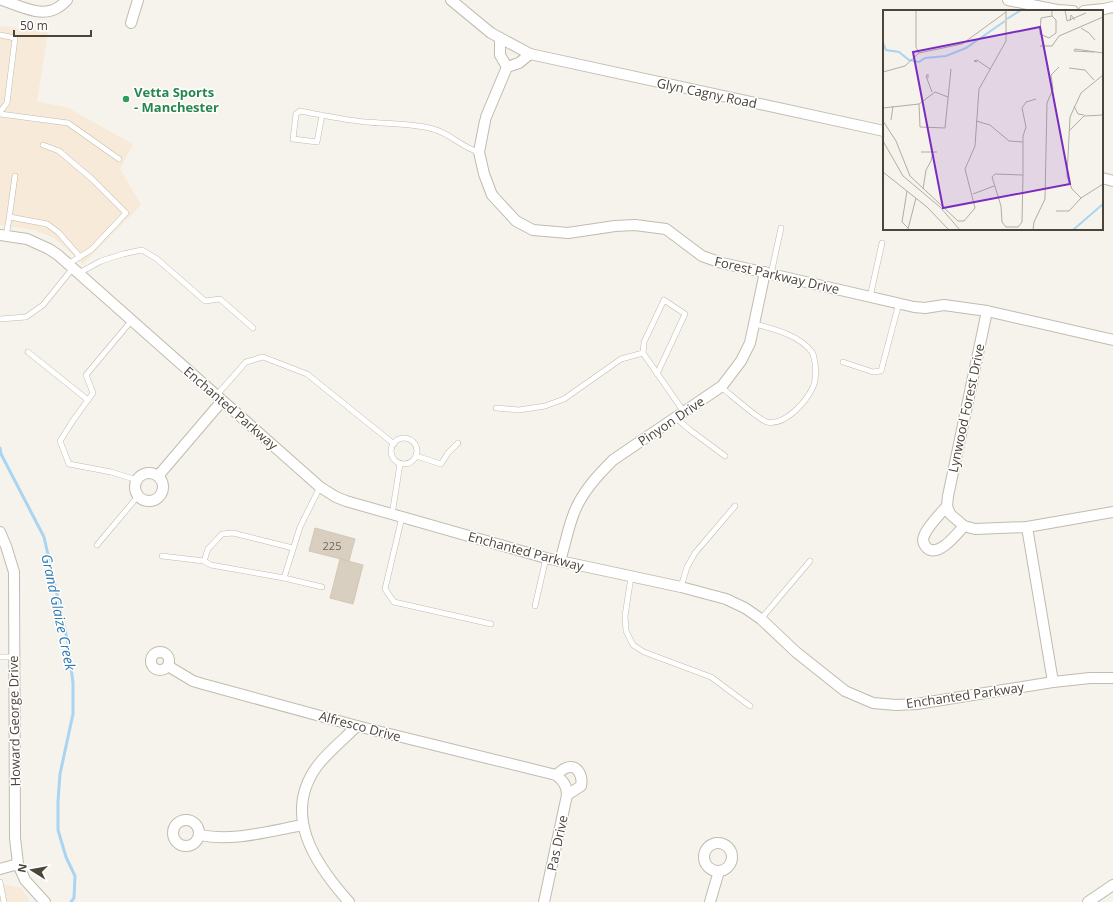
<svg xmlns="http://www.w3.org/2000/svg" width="1113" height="902" font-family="'Open Sans',sans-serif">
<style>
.commercial{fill:#f7ead8}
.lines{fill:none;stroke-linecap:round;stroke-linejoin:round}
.stream{stroke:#a9d4f2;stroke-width:3}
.building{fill:#d8cfc1;stroke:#d3c7b4}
.lane-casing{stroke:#c2bbae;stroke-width:6}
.street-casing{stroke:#c2bbae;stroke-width:12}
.lane{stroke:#fff;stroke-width:5}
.street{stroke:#fff;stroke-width:10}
.leisure-dot{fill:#2e9e5b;stroke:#fff;stroke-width:1.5}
.labels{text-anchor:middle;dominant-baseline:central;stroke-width:3;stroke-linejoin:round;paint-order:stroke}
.number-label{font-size:11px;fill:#6e675b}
.leisure-label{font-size:13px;font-weight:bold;fill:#27864d;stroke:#fff;text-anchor:start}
.street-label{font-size:13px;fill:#4b4439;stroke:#fff}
.water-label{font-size:14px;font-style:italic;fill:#2e7ab2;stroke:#fff}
.inset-river{fill:none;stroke:#a9d4f2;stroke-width:2}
.inset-road{fill:none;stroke:#b2ada4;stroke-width:1}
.view{fill:#7b2cbf;fill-opacity:0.15;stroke:#7b2cbf;stroke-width:2}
.inset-edge{fill:none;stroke:#4b4439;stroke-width:2}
</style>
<rect width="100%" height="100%" fill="#f6f3ec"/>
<g class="commercial">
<path d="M0,26L48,32L37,101L68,108L133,144L120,169L141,205L83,264L54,238L34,230L0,225Z"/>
<path d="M0,884L21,888L29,899L28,902H0Z"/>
</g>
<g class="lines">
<path class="stream" d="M0,448L1,454L44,537L68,643L73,683V714L60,774L58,801V830L66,857L75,876L74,898L71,902"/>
</g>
<g class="building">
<path d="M315,528L355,539L349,561L309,551Z"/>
<path d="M340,559L363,565L353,604L330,598Z"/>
</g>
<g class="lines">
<defs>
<g id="lane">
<path d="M0,35L15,38L7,103L0,112"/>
<path d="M0,114L68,123L119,159"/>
<path d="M322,115L317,142L293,139L296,114L300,111C322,115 344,120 366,122C388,124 412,123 433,129C450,133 462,148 479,152"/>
<path d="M43,145L59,151L92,179L126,213L91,250L68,264"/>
<path d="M10,217L47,224L58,232L80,257"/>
<path d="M6,236C10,216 12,196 15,176"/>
<path d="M79,273L101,261L123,254L142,250L157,259L205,301L220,299L253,328"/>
<path d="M771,274L781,228"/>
<path d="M870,297L882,243"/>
<path d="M0,319L26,317L43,305L73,268"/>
<path d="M132,320L86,375L93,393L74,419L60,441L69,464L111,472L137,480"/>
<path d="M28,352L88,400"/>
<path d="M843,362L873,372L881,371L899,303"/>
<path d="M657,374L685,314L664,300L644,342L643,353L684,412"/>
<path d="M721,387C730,394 759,420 767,422C785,426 806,402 813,387C816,380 816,371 815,363C814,359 814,355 812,352C799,335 774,329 755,324"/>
<path d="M216,396L246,362L263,357L307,374L394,444"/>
<path d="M496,408L519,410L545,406L564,399L621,359L643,353"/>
<path d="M676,418L690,430L725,456"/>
<circle cx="404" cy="451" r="13"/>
<path d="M416,456L441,464L448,453L458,443"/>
<path d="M392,515L400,464"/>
<path d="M402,517L385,589L394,602L491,624"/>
<path d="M97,545L139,495"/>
<path d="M293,548L233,533L222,534L208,549L204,561L211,565L284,578L300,527L320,487"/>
<path d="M162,556L204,561"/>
<path d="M631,577L625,616L626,631L633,645L644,652L711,677L750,706"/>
<path d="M284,578L322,587"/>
<path d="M681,587L687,567L695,553L735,506"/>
<path d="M535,606L546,558"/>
<path d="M761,619L810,561"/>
<path d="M0,657H13"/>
<path d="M0,882L4,902"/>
</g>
<g id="street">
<path d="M2,0C18,5 41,18 57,8C61,6 64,3 67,0"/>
<path d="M451,0L491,33L530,54L884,131"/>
<path d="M1008,0L1057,10L1073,11"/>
<path d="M1084,11L1104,9L1113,7"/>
<path d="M131,23L138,0"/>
<path d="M500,38V55L507,67"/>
<path d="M486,117L507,67L519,63L530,54"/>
<path d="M485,121L479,152L484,174L492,195L516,221L533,230L568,233L615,226L635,225L666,229L702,256L722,263L771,274L914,307L925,308L944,305L987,311L1113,340"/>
<path d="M1102,178L1113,181"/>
<path d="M0,235L27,239L49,249L58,255L320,487L336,497L346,501L546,558L681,587L726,599L745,608L761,619L796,652L845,691L873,703L896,705L917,704L1053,682L1090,678H1113"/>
<path d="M987,311L948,496L947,506L950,514L964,526L975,529L1027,527L1113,512"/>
<circle cx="149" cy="487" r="14"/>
<path d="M158,476L222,401"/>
<path d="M947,506C940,514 927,527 924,536C922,541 924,545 927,548C938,558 957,534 964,526"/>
<path d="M1027,527L1053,682"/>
<path d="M0,532L6,546L14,572L15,838L18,864L25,880L45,902"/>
<path d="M560,561C565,545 568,528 574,513C582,492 598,475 613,460L722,386L741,361L750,343L765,272"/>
<circle cx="160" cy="661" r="9"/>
<path d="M168,666L193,681L203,684L357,726L556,775C563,781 567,785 567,795L544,902"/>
<path d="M556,775C559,773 563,769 566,768C578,763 583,777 581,786L567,795"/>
<circle cx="186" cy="833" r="13"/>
<path d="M200,835C232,842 270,831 303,825"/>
<circle cx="718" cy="857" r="14"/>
<path d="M0,869L18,864"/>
<path d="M349,902C315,864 281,814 318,765C329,751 344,739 357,726"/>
<path d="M710,902L719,871"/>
<path d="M1088,902L1113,885"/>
</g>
</defs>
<use href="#lane" class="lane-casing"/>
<use href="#street" class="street-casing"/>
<use href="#lane" class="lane"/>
<use href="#street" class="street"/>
</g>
<circle class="leisure-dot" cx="126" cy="99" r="4"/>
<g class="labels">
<g class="number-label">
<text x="332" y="545">225</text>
</g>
<g class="leisure-label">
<text x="134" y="92">Vetta Sports<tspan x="134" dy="15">- Manchester</tspan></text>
</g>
<g class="street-label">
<text transform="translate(707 93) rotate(12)">Glyn Cagny Road</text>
<text transform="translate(777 275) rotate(13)">Forest Parkway Drive</text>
<text transform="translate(231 408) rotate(41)">Enchanted Parkway</text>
<text transform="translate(966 408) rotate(-78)">Lynwood Forest Drive</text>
<text transform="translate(671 421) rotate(-34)">Pinyon Drive</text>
<text transform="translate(526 551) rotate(15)">Enchanted Parkway</text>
<text transform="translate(965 695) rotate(-8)">Enchanted Parkway</text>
<text transform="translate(14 721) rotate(-91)">Howard George Drive</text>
<text transform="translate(360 726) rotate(15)">Alfresco Drive</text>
<text transform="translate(557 843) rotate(-78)">Pas Drive</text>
</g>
<g class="water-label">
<text transform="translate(59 612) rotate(78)">Grand Glaize Creek</text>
</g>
</g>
<g transform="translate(883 10)">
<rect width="220" height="220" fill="#f6f3ec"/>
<path class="inset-river" d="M124,9L138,0M0,33L3,40L16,42L26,50L36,52L42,48L63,46L83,38L122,11M190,220L220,194"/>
<path class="inset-road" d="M33,0V37L36,43M169,0V6L173,10V23M182,0L184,11L203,3M169,6L158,8L157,24L166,28L173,23M187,11L188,5L192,10M198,18L206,23L212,30M157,36H169L176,26L220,7M211,42L191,41L192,39L220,43M94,52L91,51L94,50L107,59M186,58L202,60L211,70M0,62L22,56L36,43L79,34L123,2M45,68V64L43,66L49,82M36,94L37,117L62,118L68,59M191,96L195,104L201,105M0,98L36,94L52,82L65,87M8,110L10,96M0,111L13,131L27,166L75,211H81L92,198L82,159L92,136L96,79L123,31V0M93,111L107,115L126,131L140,132M186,121L201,106L220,105M0,131L20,166L57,197L77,220M38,142H54M0,162L44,197L66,220M140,165L112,164L109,167L118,196L119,212L123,217H135L139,212L140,165V126L143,117L139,98L143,92L153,89M40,179L43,160L48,151L50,142M24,181L19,212L25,218M90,184L111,176M198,188L189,179L184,166L187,107L198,83L220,65M173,201H186L198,188L220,174M25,219L33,188M150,220L151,212L162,189L164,93L170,79L168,65L176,57"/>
<path class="view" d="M157,17L187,174L60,198L30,42Z"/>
<rect width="220" height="220" class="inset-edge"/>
</g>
<g transform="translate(32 870) rotate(281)" stroke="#ffffff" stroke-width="3" paint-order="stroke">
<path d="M0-3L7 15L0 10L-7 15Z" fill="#4b4439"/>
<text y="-6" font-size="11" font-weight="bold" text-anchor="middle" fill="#4b4439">N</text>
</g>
<path d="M14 30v6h77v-6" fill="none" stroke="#4b4439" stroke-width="2"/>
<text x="20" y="30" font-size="12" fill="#4b4439" stroke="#ffffff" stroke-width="3" paint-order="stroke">50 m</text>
</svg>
